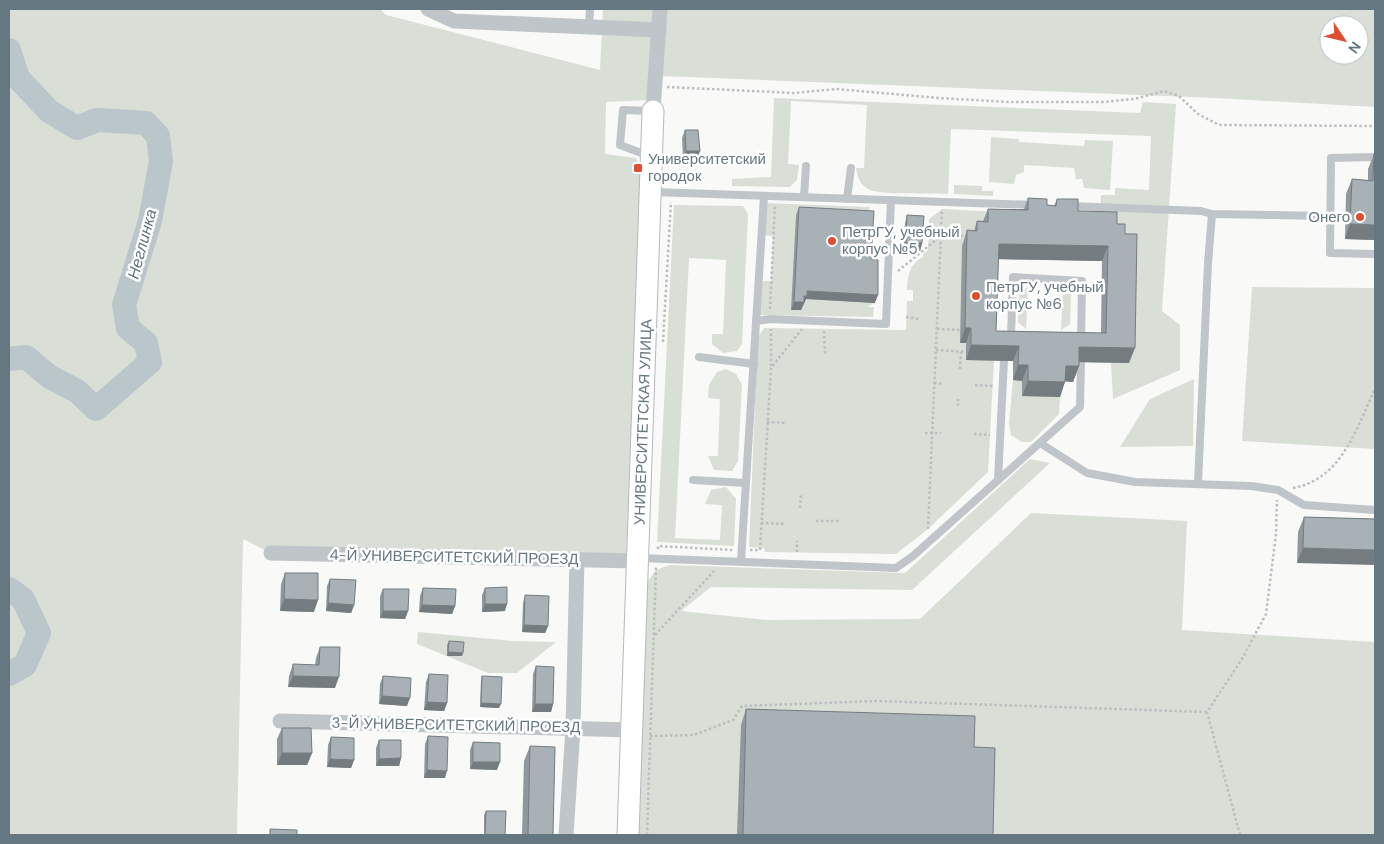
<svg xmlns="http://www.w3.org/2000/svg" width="1384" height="844" font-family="'DM Sans',sans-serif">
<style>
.green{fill:#d9ded6;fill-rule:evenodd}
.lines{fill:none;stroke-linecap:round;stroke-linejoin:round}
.river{stroke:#bac6ca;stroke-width:24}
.secondary-casing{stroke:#b3b9bd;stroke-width:23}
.path{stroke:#bbbec1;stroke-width:2.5;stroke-dasharray:2.5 2.5;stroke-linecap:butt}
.lane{stroke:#c0c5c9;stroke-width:8}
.street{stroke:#c0c5c9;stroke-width:15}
.secondary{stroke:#fff;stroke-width:21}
.wall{fill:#90989d;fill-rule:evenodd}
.shaded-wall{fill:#757c7f}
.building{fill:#a7b1b6;stroke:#757c7f;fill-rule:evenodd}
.poi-dot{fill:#df4e31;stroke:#fff;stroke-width:2}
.labels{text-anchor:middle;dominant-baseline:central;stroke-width:5;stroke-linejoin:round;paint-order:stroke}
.poi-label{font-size:15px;fill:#657781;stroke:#fff;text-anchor:start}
.street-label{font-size:15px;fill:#657781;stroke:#fff}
.water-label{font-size:16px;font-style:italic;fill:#60767b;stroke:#fff}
</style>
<rect width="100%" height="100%" fill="#f9f9f7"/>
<g class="green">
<path d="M9,9H380L386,15L600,70L603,9H1375V107L1216,98L662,76L650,100L606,102L605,154L636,158L641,168L626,561L271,553L243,539L237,835H9ZM1329,25H1359V55H1329Z"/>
<path d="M774,98L1140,113L1143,102L1176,104L1162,311L1180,325V370L1113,399L1111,363H1129L1100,226L1101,195H1115V188L1149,190L1151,136L951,129L948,194C930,193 883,195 870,190C861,186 857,177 856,168H864L867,105L791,101L788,164L799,165L797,180L790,187L732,186V179L771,177Z"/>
<path d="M991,137L1019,139V142L1084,146L1085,140L1113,141L1110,190L1084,188L1082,179H1076L1074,168L1024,165V172L1016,175L1014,184L989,182Z"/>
<path d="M954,185L982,186V191H993V196L954,194Z"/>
<path d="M764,203L869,207L871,219L805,299L875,303L867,307H874L873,317L757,315L759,281H771L773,236L762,235Z"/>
<path d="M674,205L743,206L748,214L742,344L737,351L723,353L712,344V334H723L726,260L689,258L675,538L720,540L722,505L705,504L711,490L726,487L736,499L734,546L657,542Z"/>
<path d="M942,209L998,212L966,343L994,360L988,472L928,529L896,554L765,552L764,548L749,547L758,337L764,328L906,330L907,301H913V290H907C908,275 909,265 923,257V254L928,250L929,219Z"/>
<path d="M1028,287L1026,329L1018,322L1019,292Z"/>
<path d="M1252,287L1375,288V449L1242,441Z"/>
<path d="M1063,288L1071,292L1070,324L1061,330Z"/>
<path d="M726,369L736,374L742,385L738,461L732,471L714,470L708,456H718L720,399L708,398L709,385L717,372Z"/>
<path d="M1194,379L1193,446L1120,447L1150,399Z"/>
<path d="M1013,380L1023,381L1022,396L1060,397L1059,414L1031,442H1022L1011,435L1009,424Z"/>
<path d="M1030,459L1050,463L912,590L711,587L681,611L766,620L920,619L1031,513L1187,521L1182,630L1374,642L1375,629V835H637L647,582L656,570L670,565L905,573Z"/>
<path d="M418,632L513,641L556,642L517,673H488L417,644Z"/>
</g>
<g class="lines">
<g class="river">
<path d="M9,50L18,78L49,111L77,128L97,120L146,123L158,136L161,161L150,221L124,305L128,328L146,343L150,362L96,409L77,391L50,377L26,357L9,359"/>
<path d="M9,589L23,599L39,633L25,665L9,674"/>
</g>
<defs>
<path id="secondary" d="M628,835L653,111"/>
</defs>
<use href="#secondary" class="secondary-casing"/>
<g class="path">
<path d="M667,87L794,93L836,89L939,98L1009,102H1104L1134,99L1164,91L1179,96L1198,114L1219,125L1375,126"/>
<path d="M898,271L941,236H968"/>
<path d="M770,309L775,205"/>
<path d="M906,317L920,319"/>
<path d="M937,329L960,330"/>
<path d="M824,331L825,354"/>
<path d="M663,342L671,202"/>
<path d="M936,350L967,352"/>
<path d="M771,366V329"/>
<path d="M960,369L961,352"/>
<path d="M934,383L944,384"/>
<path d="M975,385L993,386"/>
<path d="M958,406V399"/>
<path d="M767,422L787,423"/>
<path d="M925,433H941"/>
<path d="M974,434L990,435"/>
<path d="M1293,488C1342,479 1356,429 1375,389"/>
<path d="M800,508L801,494"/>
<path d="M816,521H839"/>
<path d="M761,523L784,524"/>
<path d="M928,529L942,210"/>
<path d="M658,549V546L732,550"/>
<path d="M750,550H760L771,368L802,329"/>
<path d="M797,552V541"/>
<path d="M655,635L714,571"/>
<path d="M650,736L694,735L733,720L742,706L876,701L1207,712"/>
<path d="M647,835L656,567"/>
<path d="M1240,835L1207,712L1242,659L1266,614L1276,534L1277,500"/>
</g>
<g class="lane">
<path d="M589,27L590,9"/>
<path d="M649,156L620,145L623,110L651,111"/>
<path d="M1375,157L1331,158L1330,253L1375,254"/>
<path d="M652,192L1036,205"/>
<path d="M804,197L806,166"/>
<path d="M847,199L851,168"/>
<path d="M1070,206L1201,211L1212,214L1329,216"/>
<path d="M756,321L770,319L886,324L891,200"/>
<path d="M1009,340L1011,337L1013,277L1082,281L1081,343"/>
<path d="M699,357L754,364"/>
<path d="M1040,443L1087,473L1135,482L1251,486L1278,490L1304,505L1375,510"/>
<path d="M693,480L746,483"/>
<path d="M998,480L1004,360"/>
<path d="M1198,483L1208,263L1212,214"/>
<path d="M640,558L896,568L913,556L1080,407L1081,362"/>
<path d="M741,561L764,196"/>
</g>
<g class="street">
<path d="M428,9L454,21L659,30"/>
<path d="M653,111L660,9"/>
<path d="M271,553L638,561"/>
<path d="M280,721L632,730"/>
<path d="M566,835L573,728L577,560"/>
</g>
<use href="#secondary" class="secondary"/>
</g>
<g class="wall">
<path d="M685,130L700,151L697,158L683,159L682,138Z"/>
<path d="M1374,154L1375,240L1345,239L1346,194L1352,179L1368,180V169Z"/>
<path d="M1028,198L1047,205L1054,206L1057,199L1078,211L1117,224L1125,234L1129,363L1079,362V366L1073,382L1065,381L1060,397L1022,396V381L1013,380V361L966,360V343H960L962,246L967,230L974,231L977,221H983L988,209H1024ZM998,259L1102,261L1101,333L996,331Z"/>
<path d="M799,207L871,259L875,303L806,299L801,310H791L796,215Z"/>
<path d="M907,215L922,243L920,251L903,250L905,223Z"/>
<path d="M1304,517L1375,519L1297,563L1298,532Z"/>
<path d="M285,573L314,612L280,611L281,584Z"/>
<path d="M330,579L354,605L351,613L326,611L327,586Z"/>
<path d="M423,588L455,606L452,614L419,612L420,596Z"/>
<path d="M485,588L505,611L482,612V595Z"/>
<path d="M383,589L408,611L405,619L380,618V596Z"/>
<path d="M525,595L548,626L545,633L522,632L523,603Z"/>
<path d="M449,641L463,653L462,656H447V645Z"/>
<path d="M320,647L335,688L288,687L289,676L293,664L315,665L316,658Z"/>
<path d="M536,666L553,704L551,712H532L533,674Z"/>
<path d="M429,674L447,703L444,711L424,710L426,682Z"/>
<path d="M383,676L407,706L379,704L380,684Z"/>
<path d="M482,676L499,708L480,707L481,680Z"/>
<path d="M746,709L974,747L993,835H737L741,725Z"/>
<path d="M282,728L312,753L307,765H277V739Z"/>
<path d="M428,736L445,778H424L425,744Z"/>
<path d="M331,737L354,760L351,768L327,767L328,745Z"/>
<path d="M379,740L401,758L399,766H376V748Z"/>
<path d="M473,742L497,770L470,769V750Z"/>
<path d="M530,746L553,835H522L524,761Z"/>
<path d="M486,811L505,835H484V815Z"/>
</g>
<g class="shaded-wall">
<path d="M686,151H700L697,158L683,159Z"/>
<path d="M1350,224L1375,225V240L1345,239Z"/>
<path d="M906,243H922L920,251L903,250Z"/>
<path d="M999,244L1108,246L1102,261L993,259Z"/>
<path d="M807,291L878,295L875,303L806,299L801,310H791L794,302L804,296Z"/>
<path d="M965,328H971L966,343H960Z"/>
<path d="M971,345L1019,346L1013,361L966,360Z"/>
<path d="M1079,347L1135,348L1129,363L1074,362Z"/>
<path d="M1018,365H1028L1022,381L1013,380Z"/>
<path d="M1066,366H1079L1073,382L1060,381Z"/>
<path d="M1028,381L1065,382L1060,397L1022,396Z"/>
<path d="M1303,548L1375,550V565L1297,563Z"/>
<path d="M284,599L318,600L314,612L280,611Z"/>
<path d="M328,603L354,605L351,613L326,611Z"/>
<path d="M485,604H507L505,611L482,612Z"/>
<path d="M422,605L455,606L452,614L419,612Z"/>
<path d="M383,611H408L405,619L380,618Z"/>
<path d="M524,625L548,626L545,633L522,632Z"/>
<path d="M448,652L463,653L462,656H447Z"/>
<path d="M293,676L339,677L335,688L288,687Z"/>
<path d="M382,696L410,698L407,706L379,704Z"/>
<path d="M427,702L447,703L444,711L424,710Z"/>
<path d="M481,703L501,704L499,708L480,707Z"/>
<path d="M535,704H553L551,712H532Z"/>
<path d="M282,753H312L307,765H277Z"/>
<path d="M401,758L399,766H376L379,759Z"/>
<path d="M330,759L354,760L351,768L327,767Z"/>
<path d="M473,762H500L497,770L470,769Z"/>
<path d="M427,770L447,771L445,778H424Z"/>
</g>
<g class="building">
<path d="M685,130H698L700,151H686Z"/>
<path d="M1374,154H1375V225L1350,224L1352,179L1373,181Z"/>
<path d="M1028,198L1047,199V205L1056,206L1057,199H1078V211L1117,212V224H1125V234H1137L1135,348L1079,347V366H1066L1065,382L1028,381V365H1018L1019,346L971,345V328H965L967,230L977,231V221L988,222V209L1028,210ZM999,244L1108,246L1106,333L996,331Z"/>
<path d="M799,207L874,211L871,259L878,260V295L807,291V296H804V302H794Z"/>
<path d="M907,215L924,216L922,243H906Z"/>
<path d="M1304,517L1375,519V550L1303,548Z"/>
<path d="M285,573H318V600L284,599Z"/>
<path d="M330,579L356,580L354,605L328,603Z"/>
<path d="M507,587V604H485V588Z"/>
<path d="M423,588L456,589L455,606L422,605Z"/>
<path d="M383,589H409L408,611H383Z"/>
<path d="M525,595L549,596L548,626L524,625Z"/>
<path d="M449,641L464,642L463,653L448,652Z"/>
<path d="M320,647H340L339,677L293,676V664L319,665Z"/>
<path d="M536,666L554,667L553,704H535Z"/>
<path d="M429,674L448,675L447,703L427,702Z"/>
<path d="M383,676L411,678L410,698L382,696Z"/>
<path d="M482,676L502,677L501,704L481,703Z"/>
<path d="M746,709L975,716L974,747L995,748L993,835H743Z"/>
<path d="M282,728H311L312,753H282Z"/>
<path d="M428,736L448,737L447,771L427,770Z"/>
<path d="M331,737L354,738V760L330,759Z"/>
<path d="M379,740H401V758L379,759Z"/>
<path d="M473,742L500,743V762H473Z"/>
<path d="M530,746L555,747L553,835H528Z"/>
<path d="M486,811H506L505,835H485Z"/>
<path d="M270,829L297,830V835H270Z"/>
</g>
<g class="poi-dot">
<rect x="633" y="163" width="10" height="10" rx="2.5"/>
<circle cx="1360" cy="217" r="5"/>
<circle cx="832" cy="241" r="5"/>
<circle cx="976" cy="296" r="5"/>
</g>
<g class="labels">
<g class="poi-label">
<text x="648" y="159">Университетский<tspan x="648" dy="17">городок</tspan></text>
<text x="1350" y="217" text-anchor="end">Онего</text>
<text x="842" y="232">ПетрГУ, учебный<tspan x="842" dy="17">корпус №5</tspan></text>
<text x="986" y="287">ПетрГУ, учебный<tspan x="986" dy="17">корпус №6</tspan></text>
</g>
<g class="street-label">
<text transform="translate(643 422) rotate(-88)">УНИВЕРСИТЕТСКАЯ УЛИЦА</text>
<text transform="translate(454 557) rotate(1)">4-Й УНИВЕРСИТЕТСКИЙ ПРОЕЗД</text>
<text transform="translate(456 725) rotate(1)">3-Й УНИВЕРСИТЕТСКИЙ ПРОЕЗД</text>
</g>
<g class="water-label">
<text transform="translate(142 244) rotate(-75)">Неглинка</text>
</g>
</g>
<rect width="1384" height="844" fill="none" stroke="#657781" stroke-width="20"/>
<g transform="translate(1344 40) rotate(125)"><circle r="24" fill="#ffffff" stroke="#c1c9cd"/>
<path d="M0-4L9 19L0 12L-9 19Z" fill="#df4e31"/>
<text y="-8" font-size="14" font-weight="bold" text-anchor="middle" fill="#657781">N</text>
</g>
</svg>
